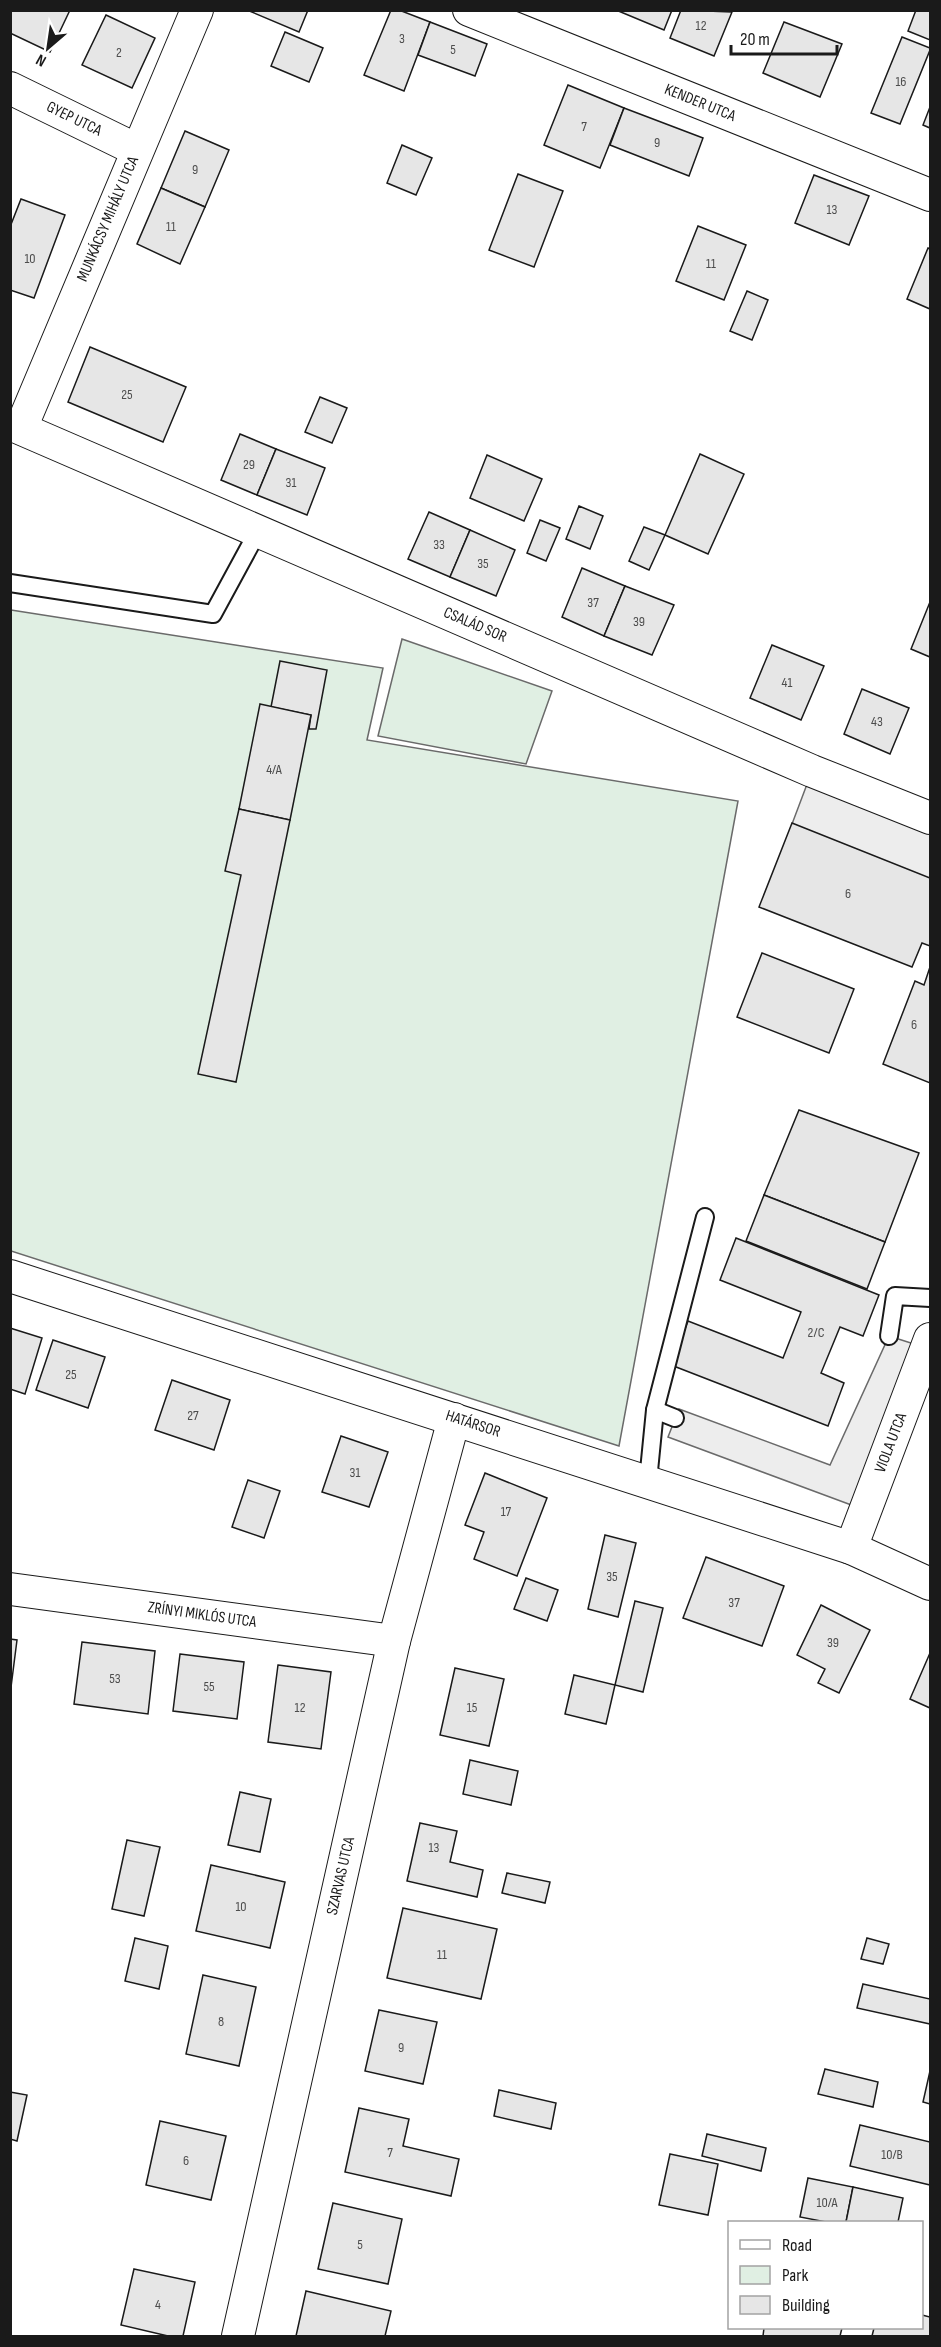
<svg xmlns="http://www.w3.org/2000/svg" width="941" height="2347" font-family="'Sofia Sans Condensed',sans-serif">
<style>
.green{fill:#e0efe3;stroke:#6a6a6a;stroke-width:1.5}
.parking{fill:#ededed;stroke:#6a6a6a;stroke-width:1.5}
.building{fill:#e6e6e6;stroke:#1a1a1a;stroke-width:1.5}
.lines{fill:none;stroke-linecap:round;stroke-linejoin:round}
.lane-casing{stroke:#1a1a1a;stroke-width:20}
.street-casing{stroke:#1a1a1a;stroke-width:34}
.lane{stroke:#fff;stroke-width:16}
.street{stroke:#fff;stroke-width:32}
.labels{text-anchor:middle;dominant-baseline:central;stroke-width:4.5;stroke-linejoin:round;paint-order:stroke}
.number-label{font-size:14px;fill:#4d4d4d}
.street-label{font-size:16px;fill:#1a1a1a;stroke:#fff}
</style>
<rect width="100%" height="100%" fill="#fff"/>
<g class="green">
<path d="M11,610L383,668L367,740L738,801L619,1446L11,1251Z"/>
<path d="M402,639L552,691L526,764L378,736Z"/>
</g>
<g class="parking">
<path d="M812,771L930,818V879L792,824Z"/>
<path d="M889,1336L914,1344L854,1506L668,1437L679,1409L830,1465Z"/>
</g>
<g class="building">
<path d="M10,10H70L50,52L10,33Z"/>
<path d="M247,10H308L299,32Z"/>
<path d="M391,10H399L430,22L404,91L364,75Z"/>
<path d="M616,10H672L664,30Z"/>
<path d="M681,10L732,12L714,56L670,38Z"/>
<path d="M916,10H930V40L908,31Z"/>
<path d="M106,15L155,38L132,88L82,65Z"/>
<path d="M430,22L487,44L475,76L418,55Z"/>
<path d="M784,22L842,44L820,97L763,73Z"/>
<path d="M285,32L323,48L309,82L271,66Z"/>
<path d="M902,37L930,48V50L900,124L871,113Z"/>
<path d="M568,85L624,108L600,168L544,145Z"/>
<path d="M930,107V128L923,125Z"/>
<path d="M624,108L703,138L689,176L610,145Z"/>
<path d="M185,131L229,150L205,207L161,188Z"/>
<path d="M402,145L432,158L416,195L387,183Z"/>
<path d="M518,174L563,191L534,267L489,250Z"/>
<path d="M814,175L869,196L849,245L795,223Z"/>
<path d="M161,188L205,207L180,264L137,244Z"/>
<path d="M21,199L65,215L34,298L10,290V227Z"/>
<path d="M698,226L746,245L724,300L676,281Z"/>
<path d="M928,248L930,249V309L907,299Z"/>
<path d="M747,291L768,300L752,340L730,331Z"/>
<path d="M90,347L186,387L163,442L68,402Z"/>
<path d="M320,397L347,408L332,443L305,432Z"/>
<path d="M240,434L276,449L257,495L221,480Z"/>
<path d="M276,449L325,468L307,515L257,495Z"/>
<path d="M700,454L744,474L708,554L665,535Z"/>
<path d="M487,455L542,479L524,521L470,498Z"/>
<path d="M579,506L603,516L590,549L566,539Z"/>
<path d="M429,512L470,530L450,577L408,559Z"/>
<path d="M540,520L560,528L546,561L527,553Z"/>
<path d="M644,527L665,535L649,570L629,561Z"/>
<path d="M470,530L515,550L496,596L450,577Z"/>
<path d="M582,568L625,586L604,636L562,617Z"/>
<path d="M625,586L674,605L652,655L604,636Z"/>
<path d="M930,602V657L911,649Z"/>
<path d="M772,645L824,666L801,720L750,698Z"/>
<path d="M280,661L327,670L316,729H309L311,715L271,707Z"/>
<path d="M862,689L909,708L890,754L844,734Z"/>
<path d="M260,704L311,715L290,820L239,809Z"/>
<path d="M239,809L290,820L236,1082L198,1074L241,875L225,871Z"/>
<path d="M792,823L930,878V946L922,943L912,967L759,907Z"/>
<path d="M762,953L854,989L829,1053L737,1017Z"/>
<path d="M930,967V1083L883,1064L915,981L924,985Z"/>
<path d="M799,1110L919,1153L885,1242L764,1195Z"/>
<path d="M764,1195L885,1242L867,1289L746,1241Z"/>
<path d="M736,1238L879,1295L863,1336L840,1327L821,1373L844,1383L828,1426L671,1365L688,1321L783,1358L801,1312L720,1280Z"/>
<path d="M10,1328L42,1338L25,1394L10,1389Z"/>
<path d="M53,1340L105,1357L88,1408L36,1390Z"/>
<path d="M172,1380L230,1400L214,1450L155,1430Z"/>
<path d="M341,1436L388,1452L369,1507L322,1492Z"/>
<path d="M485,1473L547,1498L517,1576L474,1559L484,1532L465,1525Z"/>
<path d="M248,1480L280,1491L264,1538L232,1527Z"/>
<path d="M605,1535L636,1543L618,1617L588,1609Z"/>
<path d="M706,1557L784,1586L762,1646L683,1618Z"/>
<path d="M526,1578L558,1590L547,1621L514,1609Z"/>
<path d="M635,1601L663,1608L643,1692L615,1685Z"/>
<path d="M821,1605L870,1630L839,1693L818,1683L825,1669L797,1655Z"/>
<path d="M10,1639L17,1640L10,1695Z"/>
<path d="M82,1642L155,1651L148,1714L74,1704Z"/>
<path d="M930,1653V1708L910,1699Z"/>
<path d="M180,1654L244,1662L237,1719L173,1711Z"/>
<path d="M278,1665L331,1672L321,1749L268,1742Z"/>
<path d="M455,1668L504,1679L489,1746L440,1735Z"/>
<path d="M574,1675L615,1685L606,1724L565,1714Z"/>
<path d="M470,1760L518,1771L511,1805L463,1794Z"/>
<path d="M240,1792L271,1799L260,1852L228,1845Z"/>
<path d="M420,1823L457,1831L450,1862L483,1870L477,1897L407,1881Z"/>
<path d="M127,1840L160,1847L144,1916L112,1909Z"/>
<path d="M211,1865L285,1882L270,1948L196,1931Z"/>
<path d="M507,1873L550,1882L545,1903L502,1893Z"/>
<path d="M403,1908L497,1929L481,1999L387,1978Z"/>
<path d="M135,1938L168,1946L159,1989L125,1981Z"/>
<path d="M867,1938L889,1944L883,1964L861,1959Z"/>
<path d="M203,1975L256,1987L239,2066L186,2054Z"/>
<path d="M863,1984L930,1999V2024L857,2008Z"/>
<path d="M379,2010L437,2022L423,2084L365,2071Z"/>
<path d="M825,2069L878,2082L873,2107L818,2094Z"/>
<path d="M930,2071V2104L923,2102Z"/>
<path d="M499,2090L556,2103L551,2129L494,2116Z"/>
<path d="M10,2092L27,2095L17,2141L10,2139Z"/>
<path d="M359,2108L409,2119L403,2146L459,2159L451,2196L345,2172Z"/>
<path d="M160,2121L226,2136L211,2200L146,2185Z"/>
<path d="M860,2125L930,2142V2185L850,2166Z"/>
<path d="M707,2134L766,2148L761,2171L702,2156Z"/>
<path d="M670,2154L718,2164L708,2215L659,2205Z"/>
<path d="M808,2178L853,2187L846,2222H826L800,2217Z"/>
<path d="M853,2187L903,2198L898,2222H846Z"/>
<path d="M333,2203L402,2219L388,2284L318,2269Z"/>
<path d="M134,2269L195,2282L183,2336H168L121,2325Z"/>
<path d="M306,2291L391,2311L385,2336H296Z"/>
<path d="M922,2315L930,2317V2336H872L874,2328H922Z"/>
<path d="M764,2328H842L840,2336H763Z"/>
</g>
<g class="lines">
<defs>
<g id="lane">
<path d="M10,583L213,614L258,531"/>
<path d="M889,1336L895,1296L930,1298"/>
<path d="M655,1410L705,1217"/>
<path d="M648,1481L655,1410L675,1418"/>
</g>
<g id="street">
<path d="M469,10L930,195"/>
<path d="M10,88L137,150"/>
<path d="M10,424L812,771L930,818"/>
<path d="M21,428L197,10"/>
<path d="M10,1276L851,1548L930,1584"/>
<path d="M851,1548L930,1339"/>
<path d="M10,1589L394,1641"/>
<path d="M238,2336L394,1641L454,1419"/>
</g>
</defs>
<use href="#lane" class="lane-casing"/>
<use href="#street" class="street-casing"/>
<use href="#lane" class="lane"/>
<use href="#street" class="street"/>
</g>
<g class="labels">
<g class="number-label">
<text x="701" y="25">12</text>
<text x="402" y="38">3</text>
<text x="453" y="49">5</text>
<text x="119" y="52">2</text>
<text x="901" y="81">16</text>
<text x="584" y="126">7</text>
<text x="657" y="142">9</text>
<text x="195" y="169">9</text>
<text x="832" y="209">13</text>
<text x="171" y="226">11</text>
<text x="30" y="258">10</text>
<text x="711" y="263">11</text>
<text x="127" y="394">25</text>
<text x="249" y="464">29</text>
<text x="291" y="482">31</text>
<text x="439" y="544">33</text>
<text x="483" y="563">35</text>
<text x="593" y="602">37</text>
<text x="639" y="621">39</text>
<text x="787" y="682">41</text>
<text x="877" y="721">43</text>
<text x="274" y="769">4/A</text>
<text x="848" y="893">6</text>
<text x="914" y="1024">6</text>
<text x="816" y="1332">2/C</text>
<text x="71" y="1374">25</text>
<text x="193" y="1415">27</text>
<text x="355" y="1472">31</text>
<text x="506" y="1511">17</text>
<text x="612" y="1576">35</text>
<text x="734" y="1602">37</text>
<text x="833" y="1642">39</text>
<text x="115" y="1678">53</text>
<text x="209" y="1686">55</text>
<text x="300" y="1707">12</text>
<text x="472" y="1707">15</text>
<text x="434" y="1847">13</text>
<text x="241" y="1906">10</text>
<text x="442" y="1954">11</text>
<text x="221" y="2021">8</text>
<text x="401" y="2047">9</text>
<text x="390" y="2152">7</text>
<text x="892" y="2154">10/B</text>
<text x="186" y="2160">6</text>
<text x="827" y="2202">10/A</text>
<text x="360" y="2244">5</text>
<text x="158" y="2304">4</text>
</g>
<g class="street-label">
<text transform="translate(700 103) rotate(22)">KENDER UTCA</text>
<text transform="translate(74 119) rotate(26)">GYEP UTCA</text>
<text transform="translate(108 219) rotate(-67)">MUNKÁCSY MIHÁLY UTCA</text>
<text transform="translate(475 625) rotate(23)">CSALÁD SOR</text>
<text transform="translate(473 1424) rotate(18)">HATÁRSOR</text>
<text transform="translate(891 1443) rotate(-69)">VIOLA UTCA</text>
<text transform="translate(202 1615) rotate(8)">ZRÍNYI MIKLÓS UTCA</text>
<text transform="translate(341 1876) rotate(-77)">SZARVAS UTCA</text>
</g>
</g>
<rect width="941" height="2347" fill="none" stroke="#1a1a1a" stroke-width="24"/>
<rect x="728" y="2221" width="195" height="108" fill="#ffffff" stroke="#a3a3a3" stroke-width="1.5"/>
<rect x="740" y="2240" width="30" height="9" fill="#ffffff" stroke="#a3a3a3" stroke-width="1.5"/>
<text x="782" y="2251" font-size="18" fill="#1a1a1a">Road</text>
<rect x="740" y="2266" width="30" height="18" fill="#e0efe3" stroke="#a3a3a3" stroke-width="1.5"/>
<text x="782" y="2281" font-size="18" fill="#1a1a1a">Park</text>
<rect x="740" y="2296" width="30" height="18" fill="#e6e6e6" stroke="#a3a3a3" stroke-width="1.5"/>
<text x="782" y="2311" font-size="18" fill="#1a1a1a">Building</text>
<g transform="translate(48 48) rotate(209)" stroke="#ffffff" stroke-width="4.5" paint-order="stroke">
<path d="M0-4.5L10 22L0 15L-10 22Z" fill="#1a1a1a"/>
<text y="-9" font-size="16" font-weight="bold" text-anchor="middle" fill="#1a1a1a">N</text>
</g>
<path d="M731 45v9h106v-9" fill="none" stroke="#1a1a1a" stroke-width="3"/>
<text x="740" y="45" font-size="18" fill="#1a1a1a" stroke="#ffffff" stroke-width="4.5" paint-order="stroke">20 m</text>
</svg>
